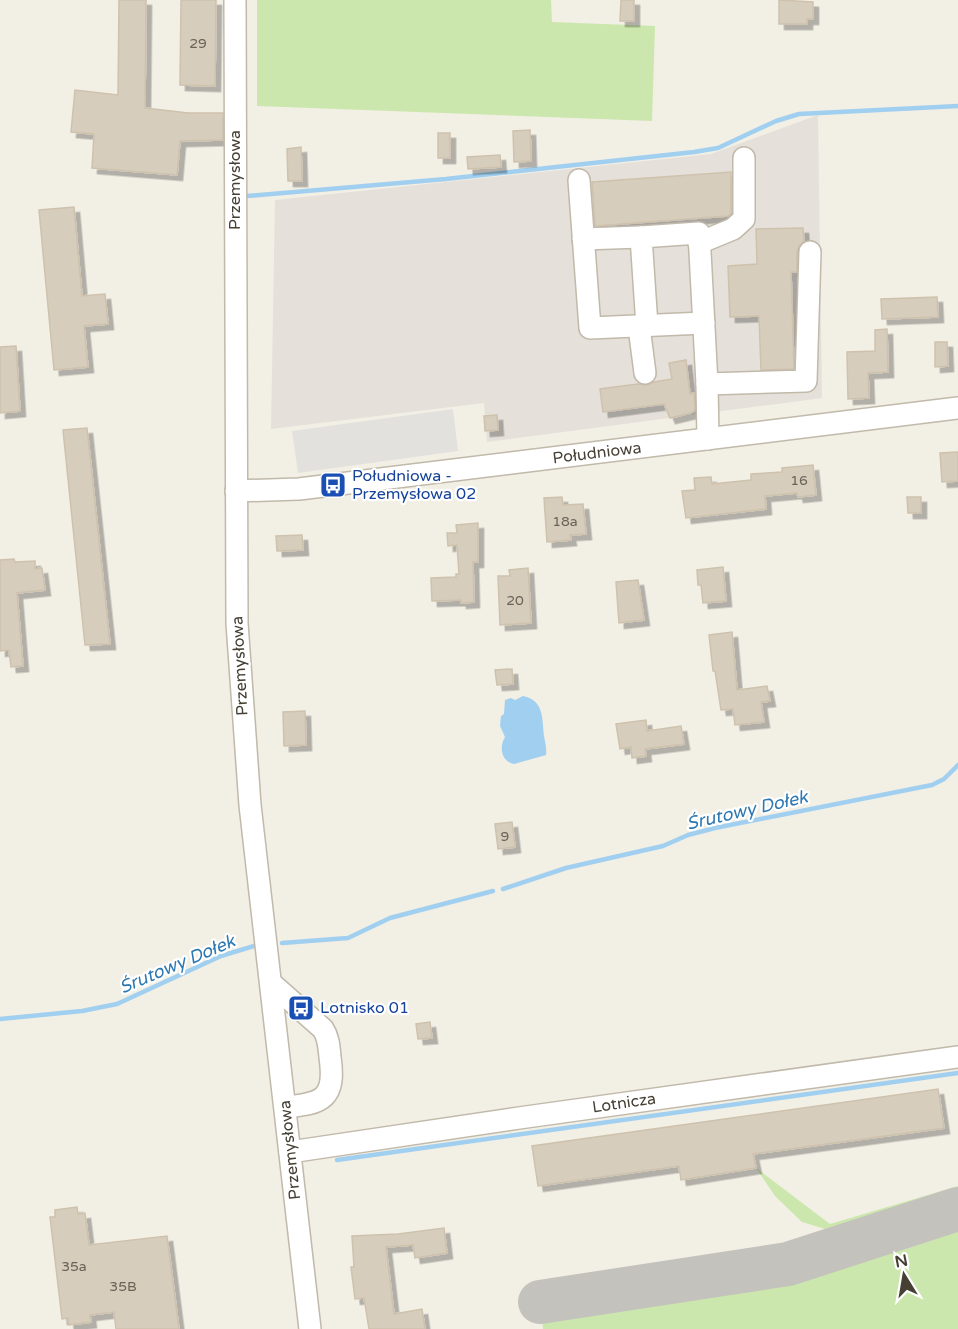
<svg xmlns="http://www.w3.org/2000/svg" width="958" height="1329" font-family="'Varela Round',sans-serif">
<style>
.industrial{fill:#e5e0da}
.green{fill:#cce7ad}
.parking{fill:#e3e1dd}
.water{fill:#a0cff0}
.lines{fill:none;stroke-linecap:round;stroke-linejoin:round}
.stream{stroke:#a0cff0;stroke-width:4.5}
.taxiway{stroke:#c4c2bd;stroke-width:44}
.building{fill:#d7cdbd;stroke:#cfc2ad;stroke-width:1.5;filter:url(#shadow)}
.minor-casing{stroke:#c1b9aa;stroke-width:24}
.minor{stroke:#fff;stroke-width:21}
.labels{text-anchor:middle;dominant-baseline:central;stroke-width:4.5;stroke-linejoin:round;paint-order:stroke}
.number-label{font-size:14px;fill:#6a6256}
.street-label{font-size:16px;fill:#453f34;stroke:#fff}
.transit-label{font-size:16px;fill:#164399;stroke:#fff;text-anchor:start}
.water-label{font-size:18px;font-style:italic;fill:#2e78b1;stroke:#fff}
</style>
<defs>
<filter id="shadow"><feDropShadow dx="5.5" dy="5.5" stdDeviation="0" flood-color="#0004"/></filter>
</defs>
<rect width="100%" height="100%" fill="#f2efe5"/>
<path class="industrial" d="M818,115L822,398L487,442L484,403L271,429L275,200L711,154Z"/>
<g class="green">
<path d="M257,0H551L552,22L655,26L652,121L257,106Z"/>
<path d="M756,1168L830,1224L958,1186V1196L845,1235L802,1222L775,1196Z"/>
<path d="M958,1218V1329H543L541,1310L752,1280L789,1272Z"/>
</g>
<path class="parking" d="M453,409L458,451L298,473L292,431Z"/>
<path class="water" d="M523,696C544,700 542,718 544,736C545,742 547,749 546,755L514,764C501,761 499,747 505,737L500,726L501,716L504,714L505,700L511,698L515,700Z"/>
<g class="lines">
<g class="stream">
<path d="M247,196L446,179L694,152L718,148L776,121L799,114L958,106"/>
<path d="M503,889L566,868L663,846L688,835L715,828L932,785L944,779L958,765"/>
<path d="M282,943L348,938L390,918L493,891"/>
<path d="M0,1019L82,1011L117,1004L221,956L257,945"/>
<path d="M337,1160L958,1073"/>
</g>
<path class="taxiway" d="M540,1302L788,1264L958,1209"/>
</g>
<g class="building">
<path d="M119,0H146L145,108L188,113H223V140L180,141L177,175L92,168L94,134L71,132L75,90L118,95Z"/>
<path d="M181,0H216L215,86L180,85Z"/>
<path d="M621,0H634V21H620Z"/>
<path d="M779,0L813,2V19H807V24H779Z"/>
<path d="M530,130L531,161L514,162L513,131Z"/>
<rect x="438" y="133" width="12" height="25"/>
<path d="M301,147L302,181H288L287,149Z"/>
<path d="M500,155L501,167L468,169L467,157Z"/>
<path d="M731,172V213L728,216L595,226L592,182Z"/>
<path d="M74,207L82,296L105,294L108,324L84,326L88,367L54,370L39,210Z"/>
<path d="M803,228L804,241L800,245L797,251V272H791L794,369L761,370L759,316L730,317L728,266L757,264L756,229Z"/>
<path d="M937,297L938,317L882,319L881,299Z"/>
<path d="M887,329L888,372L868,373L869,398L848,399L847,352L875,351V330Z"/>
<path d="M935,342H947L948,366L935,367Z"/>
<path d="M16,346L20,411L0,413V347Z"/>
<path d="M686,360L690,394L694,393L695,410L691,413L670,418L664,404L603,412L600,389L638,384L647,385L654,382L672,379L669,363Z"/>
<path d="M497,415L498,430L485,431L484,416Z"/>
<path d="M87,428L110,644L85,645L63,430Z"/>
<path d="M958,452V481L942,482L940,453Z"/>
<path d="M813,465L816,495L798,497L797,493L765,496L766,509L686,518L682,491L695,490L694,478L711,477L712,484L751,480V474L782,472V468Z"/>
<path d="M562,497L563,505L583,504L586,534L570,535L571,540L547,542L544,498Z"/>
<path d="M907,497H921V513H908Z"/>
<path d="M478,523V562H473L474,602L461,603V600L432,601L431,578L456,577V574H459L457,545L448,546L447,533H457L456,525Z"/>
<path d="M302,535L303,550L277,551L276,536Z"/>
<path d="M14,559L15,562L35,561V569L42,568L45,590L17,593L23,666L11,667L9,650L0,651V560Z"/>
<path d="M723,567L726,601L703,603L701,585H698L697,570Z"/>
<path d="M528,568L531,623L500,625L498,576H510L509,570Z"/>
<path d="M638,580L644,620L619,623L616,582Z"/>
<path d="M732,632L737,690L767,686L770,701L761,702L764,722L735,725L733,709L721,710L715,671H713L709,635Z"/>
<path d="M512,669L513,684L497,685L495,670Z"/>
<path d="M305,711L306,745L284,746L283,712Z"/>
<path d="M646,720L647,731L681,726L684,744L645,749L646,756L632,758L631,747L620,749L616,724Z"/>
<path d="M512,822L515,847L498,849L495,824Z"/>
<path d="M430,1022L432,1038L418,1039L416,1024Z"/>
<path d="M938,1089L944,1128L753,1154L756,1168L681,1180L679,1166L538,1186L532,1146Z"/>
<path d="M77,1207L78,1214L85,1213L89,1245L167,1236L179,1329H116L114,1312L90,1315L91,1322L69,1325L68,1318L62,1319L50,1217H55V1210Z"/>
<path d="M444,1228L447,1253L415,1258L413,1245L386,1247L394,1314L422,1309L425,1329H369L364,1298L355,1299L351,1267H354L352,1236L398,1234Z"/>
</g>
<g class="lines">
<defs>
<g id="minor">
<path d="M235,0L237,623L250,805L310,1329"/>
<path d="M579,180L590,328L704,323"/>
<path d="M583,239L641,237"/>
<path d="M699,243L733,229L744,219V158"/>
<path d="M647,326L641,237L699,233L707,384L708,439"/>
<path d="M639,327L645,373"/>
<path d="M707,384L806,381L810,252"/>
<path d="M236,491L299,489L958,408"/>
<path d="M271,983L323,1029C329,1038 329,1048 330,1057C336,1098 323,1104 285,1107"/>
<path d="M290,1152L519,1118L958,1057"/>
</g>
</defs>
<use href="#minor" class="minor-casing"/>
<use href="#minor" class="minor"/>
</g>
<defs>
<symbol id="bus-square" viewBox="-11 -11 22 22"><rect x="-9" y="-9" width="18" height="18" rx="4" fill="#1a4fb4" stroke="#fff"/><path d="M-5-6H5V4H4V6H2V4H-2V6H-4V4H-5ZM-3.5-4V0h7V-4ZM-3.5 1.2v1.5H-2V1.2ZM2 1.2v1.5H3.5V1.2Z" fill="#fff"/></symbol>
</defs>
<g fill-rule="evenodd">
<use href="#bus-square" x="318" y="470" width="30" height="30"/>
<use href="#bus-square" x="286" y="993" width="30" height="30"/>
</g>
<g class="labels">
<g class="number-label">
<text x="198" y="43">29</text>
<text x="799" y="480">16</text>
<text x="565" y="521">18a</text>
<text x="515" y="600">20</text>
<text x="505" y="836">9</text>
<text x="74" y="1266">35a</text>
<text x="123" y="1286">35B</text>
</g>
<g class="street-label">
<text transform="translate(235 180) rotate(-90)">Przemysłowa</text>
<text transform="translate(597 453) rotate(-7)">Południowa</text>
<text transform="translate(240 666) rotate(-93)">Przemysłowa</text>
<text transform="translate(624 1103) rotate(-8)">Lotnicza</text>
<text transform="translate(290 1150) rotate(-96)">Przemysłowa</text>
</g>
<g class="transit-label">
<text x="352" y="476">Południowa -<tspan x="352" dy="18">Przemysłowa 02</tspan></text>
<text x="320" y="1008">Lotnisko 01</text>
</g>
<g class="water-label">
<text transform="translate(747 810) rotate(-13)">Śrutowy Dołek</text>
<text transform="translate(177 964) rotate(-23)">Śrutowy Dołek</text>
</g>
</g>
<g transform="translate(904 1275) rotate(349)" stroke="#ffffff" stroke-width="4.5" paint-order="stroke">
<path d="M0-4.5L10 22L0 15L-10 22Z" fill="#453f34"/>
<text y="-9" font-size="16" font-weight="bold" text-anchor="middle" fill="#453f34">N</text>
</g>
</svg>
